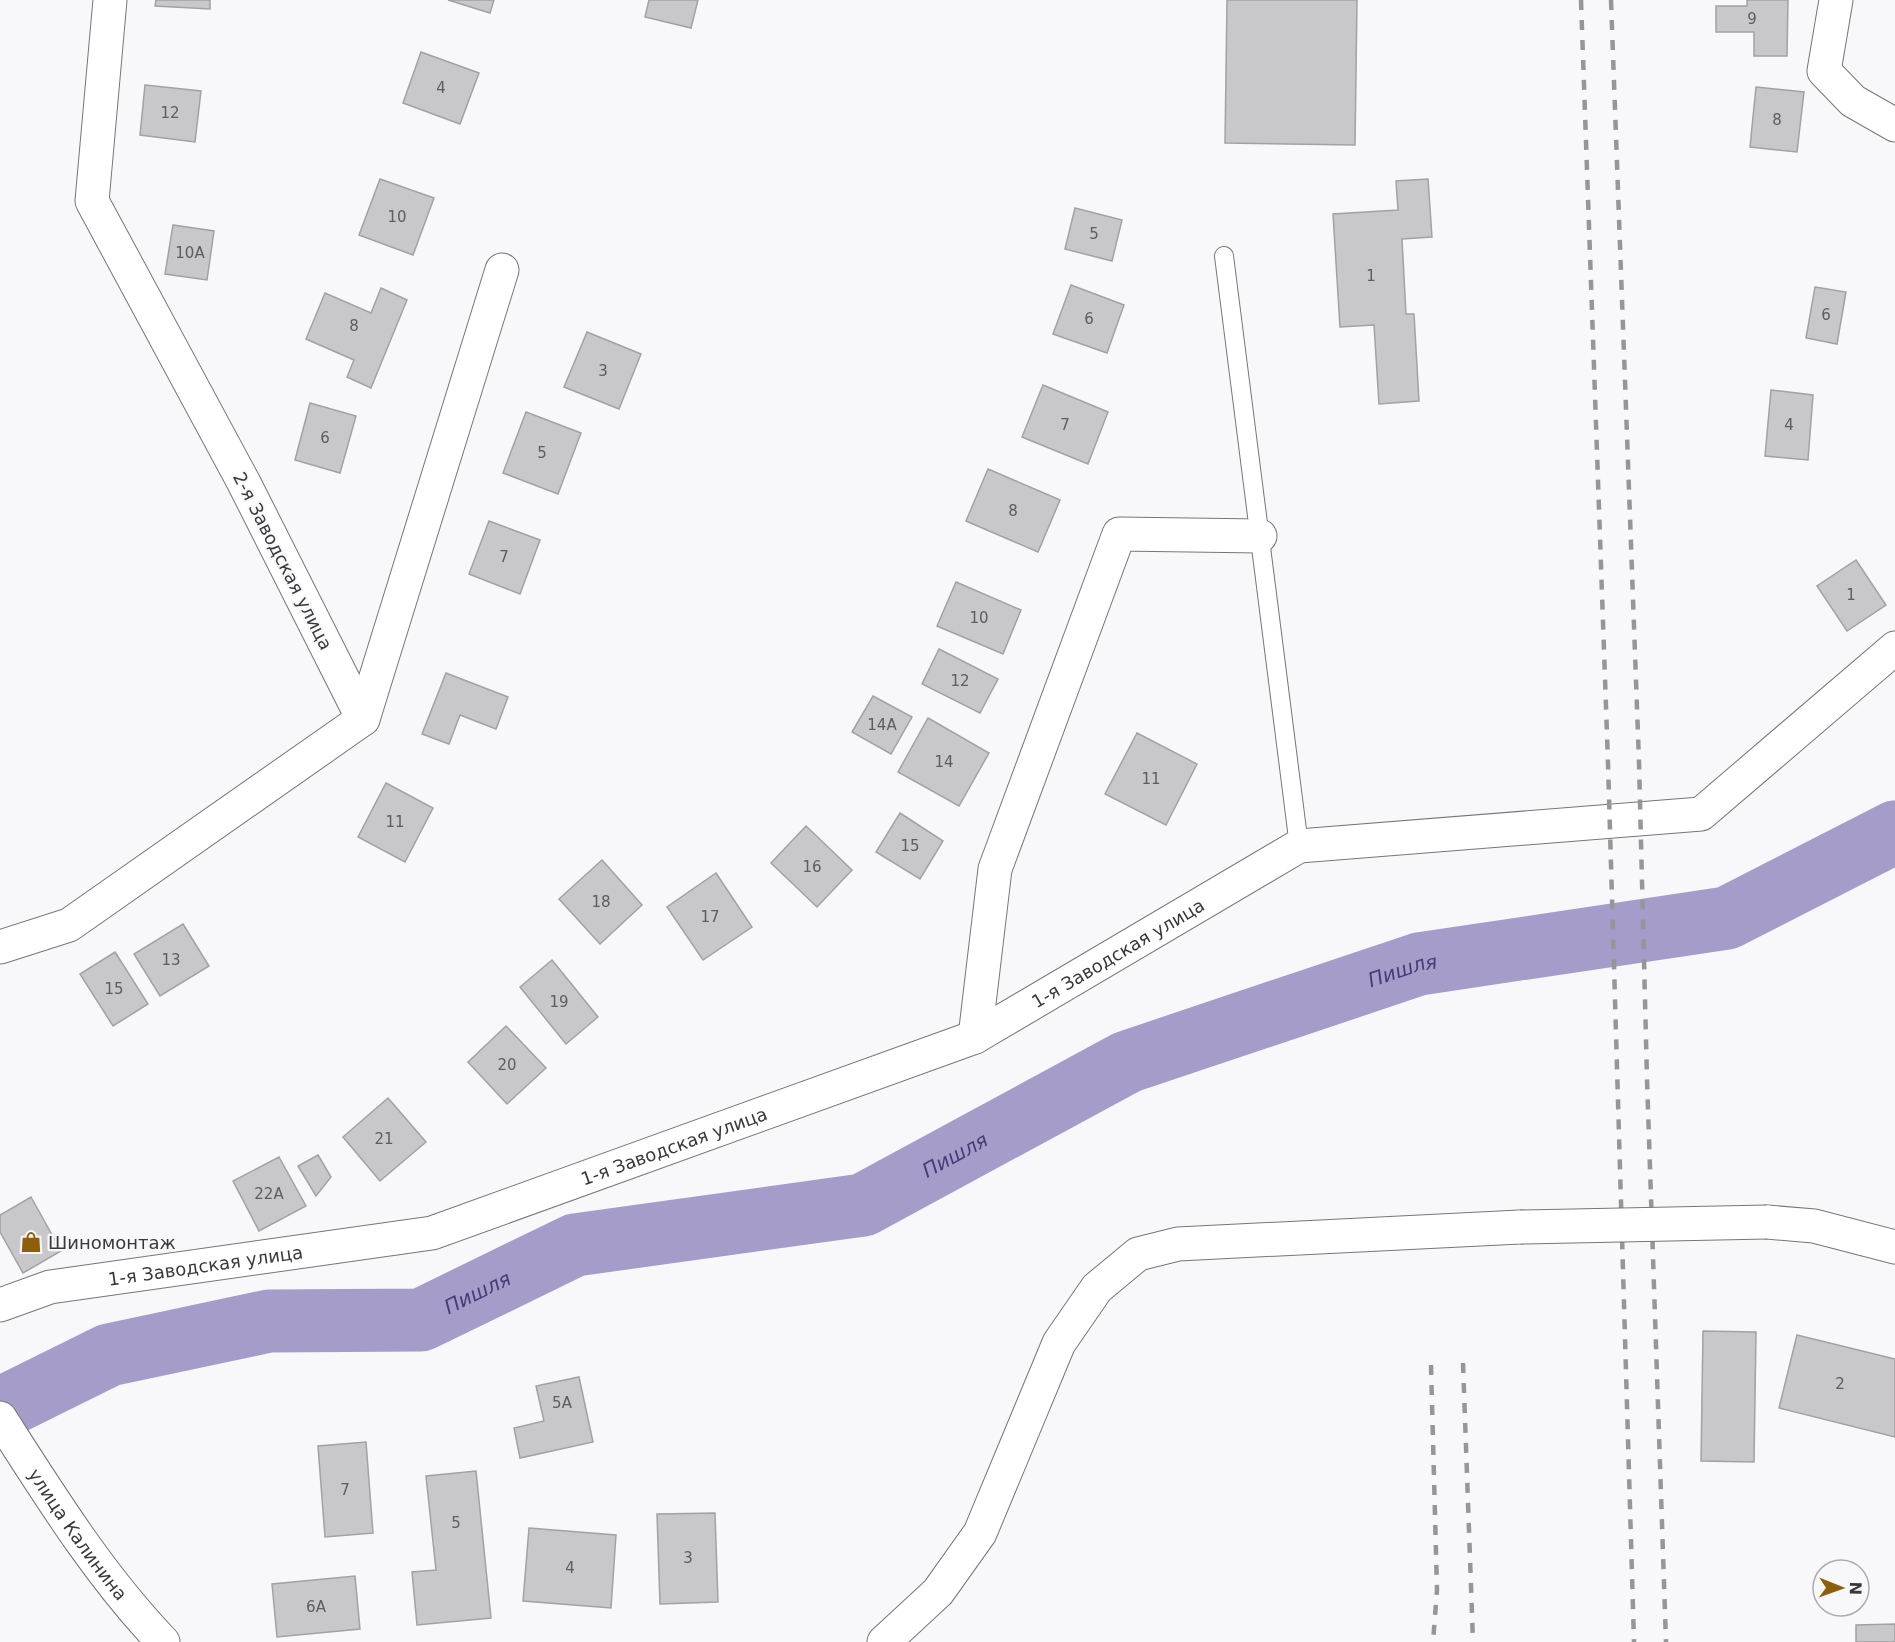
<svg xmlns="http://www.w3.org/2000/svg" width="1895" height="1642" font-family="'DejaVu Sans',sans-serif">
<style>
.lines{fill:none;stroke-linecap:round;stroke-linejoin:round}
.river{stroke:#a59cca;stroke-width:63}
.building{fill:#c8c7ca;stroke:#a2a1a4;stroke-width:1.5}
.lane-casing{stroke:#767679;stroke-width:20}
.street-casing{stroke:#767679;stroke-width:35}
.secondary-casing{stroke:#767679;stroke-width:35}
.lane{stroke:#fff;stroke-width:18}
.street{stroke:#fff;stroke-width:33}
.secondary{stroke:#fff;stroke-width:33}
.rail{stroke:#969597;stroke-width:4.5;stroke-dasharray:10 10;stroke-linecap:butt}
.secondary-bridge-casing{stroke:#767679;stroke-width:35;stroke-linecap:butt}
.secondary-bridge{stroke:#fff;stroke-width:33}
.labels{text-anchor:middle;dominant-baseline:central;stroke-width:4.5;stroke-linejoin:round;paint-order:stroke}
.number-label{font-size:15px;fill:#5d5c5e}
.street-label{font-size:18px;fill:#39393a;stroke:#f8f7fa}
.poi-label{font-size:18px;fill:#39393a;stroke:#f8f7fa;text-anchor:start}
.water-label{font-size:20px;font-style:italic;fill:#4a3a75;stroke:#f8f7fa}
</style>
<rect width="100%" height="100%" fill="#f8f7fa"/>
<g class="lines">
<path class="river" id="s1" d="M0,1409L109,1355L269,1321L421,1320L575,1245L863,1205L1127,1062L1419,964L1727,918L1895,832"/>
</g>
<g class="building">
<path d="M156,0H210V9L155,6Z"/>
<path d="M448,0H494L490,13Z"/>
<path d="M649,0H698L691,28L645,17Z"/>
<path d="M1227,0H1357L1355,145L1225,143Z"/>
<path d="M1747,0H1788L1787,56H1754V32H1716V6H1747Z"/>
<path d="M421,52L479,73L460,124L403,103Z"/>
<path d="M145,85L201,91L195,142L140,135Z"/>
<path d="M1756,87L1804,92L1797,152L1750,147Z"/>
<path d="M380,179L434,198L413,255L359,235Z"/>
<path d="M1428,179L1432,237L1402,239L1406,314H1414L1419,401L1379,404L1374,325L1340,327L1333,214L1398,210L1396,181Z"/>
<path d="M1075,208L1122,220L1112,261L1065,249Z"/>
<path d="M173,225L214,231L207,280L165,274Z"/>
<path d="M1071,285L1124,305L1107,353L1053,334Z"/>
<path d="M1815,287L1846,292L1837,344L1806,338Z"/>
<path d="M381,288L407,300L371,388L347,377L354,360L306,339L325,293L371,313Z"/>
<path d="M587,332L641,354L619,409L564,387Z"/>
<path d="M1043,385L1108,412L1088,464L1022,437Z"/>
<path d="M1771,390L1813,395L1808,460L1765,456Z"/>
<path d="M310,403L356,416L340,473L295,460Z"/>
<path d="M526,412L581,433L558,494L503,473Z"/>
<path d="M988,469L1060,500L1038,552L966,521Z"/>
<path d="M489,521L540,540L520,594L469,574Z"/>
<path d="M1856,560L1886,605L1847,631L1817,586Z"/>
<path d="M956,582L1021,610L1003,654L937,626Z"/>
<path d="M939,649L998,679L980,713L922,684Z"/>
<path d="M446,673L508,697L496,729L460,715L449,744L422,734Z"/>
<path d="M873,696L912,717L891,754L852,732Z"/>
<path d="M928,718L989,753L959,806L898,772Z"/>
<path d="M1137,733L1197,764L1166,825L1105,794Z"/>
<path d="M386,783L433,808L405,862L358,837Z"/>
<path d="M900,813L943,841L920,879L876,852Z"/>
<path d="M806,826L852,870L817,907L771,863Z"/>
<path d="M602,860L642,905L600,944L559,899Z"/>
<path d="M716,873L752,927L703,960L667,907Z"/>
<path d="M183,924L209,966L160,996L134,954Z"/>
<path d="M115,952L148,1004L113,1026L80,974Z"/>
<path d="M552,960L598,1017L566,1044L520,987Z"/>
<path d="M506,1026L546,1068L507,1104L468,1062Z"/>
<path d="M388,1098L426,1142L380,1181L343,1137Z"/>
<path d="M318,1155L331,1177L316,1196L298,1166Z"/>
<path d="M279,1157L306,1206L259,1231L233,1181Z"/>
<path d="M31,1197L61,1251L23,1273L0,1232V1215Z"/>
<path d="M1703,1331L1756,1332L1754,1462L1701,1461Z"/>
<path d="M1797,1335L1895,1359V1437L1779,1408Z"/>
<path d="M579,1377L593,1442L520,1458L514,1428L544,1421L536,1386Z"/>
<path d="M366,1442L373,1533L325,1537L318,1446Z"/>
<path d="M476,1471L491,1618L417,1625L412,1572L436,1570L426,1476Z"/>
<path d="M715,1513L718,1602L660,1604L657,1514Z"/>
<path d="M529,1528L616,1535L611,1608L523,1601Z"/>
<path d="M355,1576L360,1629L277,1637L272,1584Z"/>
<path d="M1895,1624V1642H1856V1625Z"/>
</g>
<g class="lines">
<defs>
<path id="lane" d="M1224,256L1299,846"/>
<g id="street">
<path d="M1836,0L1824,71L1853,101L1895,125"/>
<path d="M363,719L502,270"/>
<path d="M0,947L69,925L363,719L244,483L92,201L110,0"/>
<path d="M975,1037L995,869L1119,534L1260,536"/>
<path id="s2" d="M0,1305L50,1287L432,1233L975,1037L1299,846L1701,814L1895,648"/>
</g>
<g id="secondary">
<path d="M1767,1222L1814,1226L1895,1247"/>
<path id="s3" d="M0,1418C50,1496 99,1575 163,1642"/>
<path d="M884,1642L938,1592L980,1533L1059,1343L1097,1288L1138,1254L1178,1244L1520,1227"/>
</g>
</defs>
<use href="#lane" class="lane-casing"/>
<use href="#street" class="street-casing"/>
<use href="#secondary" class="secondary-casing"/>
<use href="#lane" class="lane"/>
<use href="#street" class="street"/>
<use href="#secondary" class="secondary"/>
<g class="rail">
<path d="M1581,0L1608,763L1634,1642"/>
<path d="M1611,0L1639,762L1647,1079L1666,1642"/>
<path d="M1463,1363L1473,1642"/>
<path d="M1431,1365L1437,1590L1433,1642"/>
</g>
<defs>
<path id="secondary-bridge" d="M1520,1227L1767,1222"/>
</defs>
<use href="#secondary-bridge" class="secondary-bridge-casing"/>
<use href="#secondary-bridge" class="secondary-bridge"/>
</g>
<defs>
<symbol id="shop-bare" viewBox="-9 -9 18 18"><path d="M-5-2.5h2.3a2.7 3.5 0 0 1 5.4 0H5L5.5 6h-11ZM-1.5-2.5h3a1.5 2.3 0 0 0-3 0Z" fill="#8f5e0b" stroke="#f8f7fa" stroke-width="2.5" paint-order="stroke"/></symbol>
</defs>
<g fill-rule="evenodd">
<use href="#shop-bare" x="16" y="1227" width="30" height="30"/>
</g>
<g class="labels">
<g class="number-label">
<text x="1752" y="19">9</text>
<text x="441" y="88">4</text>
<text x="170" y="113">12</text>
<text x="1777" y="120">8</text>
<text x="397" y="217">10</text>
<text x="1094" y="234">5</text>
<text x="190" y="253">10А</text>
<text x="1371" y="276">1</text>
<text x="1826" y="315">6</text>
<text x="1089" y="319">6</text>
<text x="354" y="326">8</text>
<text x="603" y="371">3</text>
<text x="1065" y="425">7</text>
<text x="1789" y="425">4</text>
<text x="325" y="438">6</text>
<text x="542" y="453">5</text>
<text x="1013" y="511">8</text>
<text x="504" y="557">7</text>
<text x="1851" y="595">1</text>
<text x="979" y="618">10</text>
<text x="960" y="681">12</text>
<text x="882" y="725">14А</text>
<text x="944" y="762">14</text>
<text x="1151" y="779">11</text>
<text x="395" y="822">11</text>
<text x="910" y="846">15</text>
<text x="812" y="867">16</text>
<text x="601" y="902">18</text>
<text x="710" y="917">17</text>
<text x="171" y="960">13</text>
<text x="114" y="989">15</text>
<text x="559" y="1002">19</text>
<text x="507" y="1065">20</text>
<text x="384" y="1139">21</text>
<text x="269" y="1194">22А</text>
<text x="1840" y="1384">2</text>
<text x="562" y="1403">5А</text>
<text x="345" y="1490">7</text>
<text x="456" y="1523">5</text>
<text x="688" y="1558">3</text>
<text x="570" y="1568">4</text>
<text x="316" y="1607">6А</text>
</g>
<g class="street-label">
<text transform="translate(283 561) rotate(63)">2-я Заводская улица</text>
<text stroke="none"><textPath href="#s2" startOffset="1182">1-я Заводская улица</textPath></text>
<text stroke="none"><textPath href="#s2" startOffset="696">1-я Заводская улица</textPath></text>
<text stroke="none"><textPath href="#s2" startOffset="210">1-я Заводская улица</textPath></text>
<text stroke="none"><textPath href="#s3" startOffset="140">улица Калинина</textPath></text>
</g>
<g class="poi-label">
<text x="48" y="1242">Шиномонтаж</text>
</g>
<g class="water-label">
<text stroke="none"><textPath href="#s1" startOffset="1490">Пишля</textPath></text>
<text stroke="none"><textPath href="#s1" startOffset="1004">Пишля</textPath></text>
<text stroke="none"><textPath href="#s1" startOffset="500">Пишля</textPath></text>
</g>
</g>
<g transform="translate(1841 1588) rotate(91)"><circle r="28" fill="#f8f7fa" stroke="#acabad" stroke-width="1.5"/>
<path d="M0-4.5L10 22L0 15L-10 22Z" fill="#8f5e0b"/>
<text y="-9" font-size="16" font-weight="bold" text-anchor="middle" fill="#39393a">N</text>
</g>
</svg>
